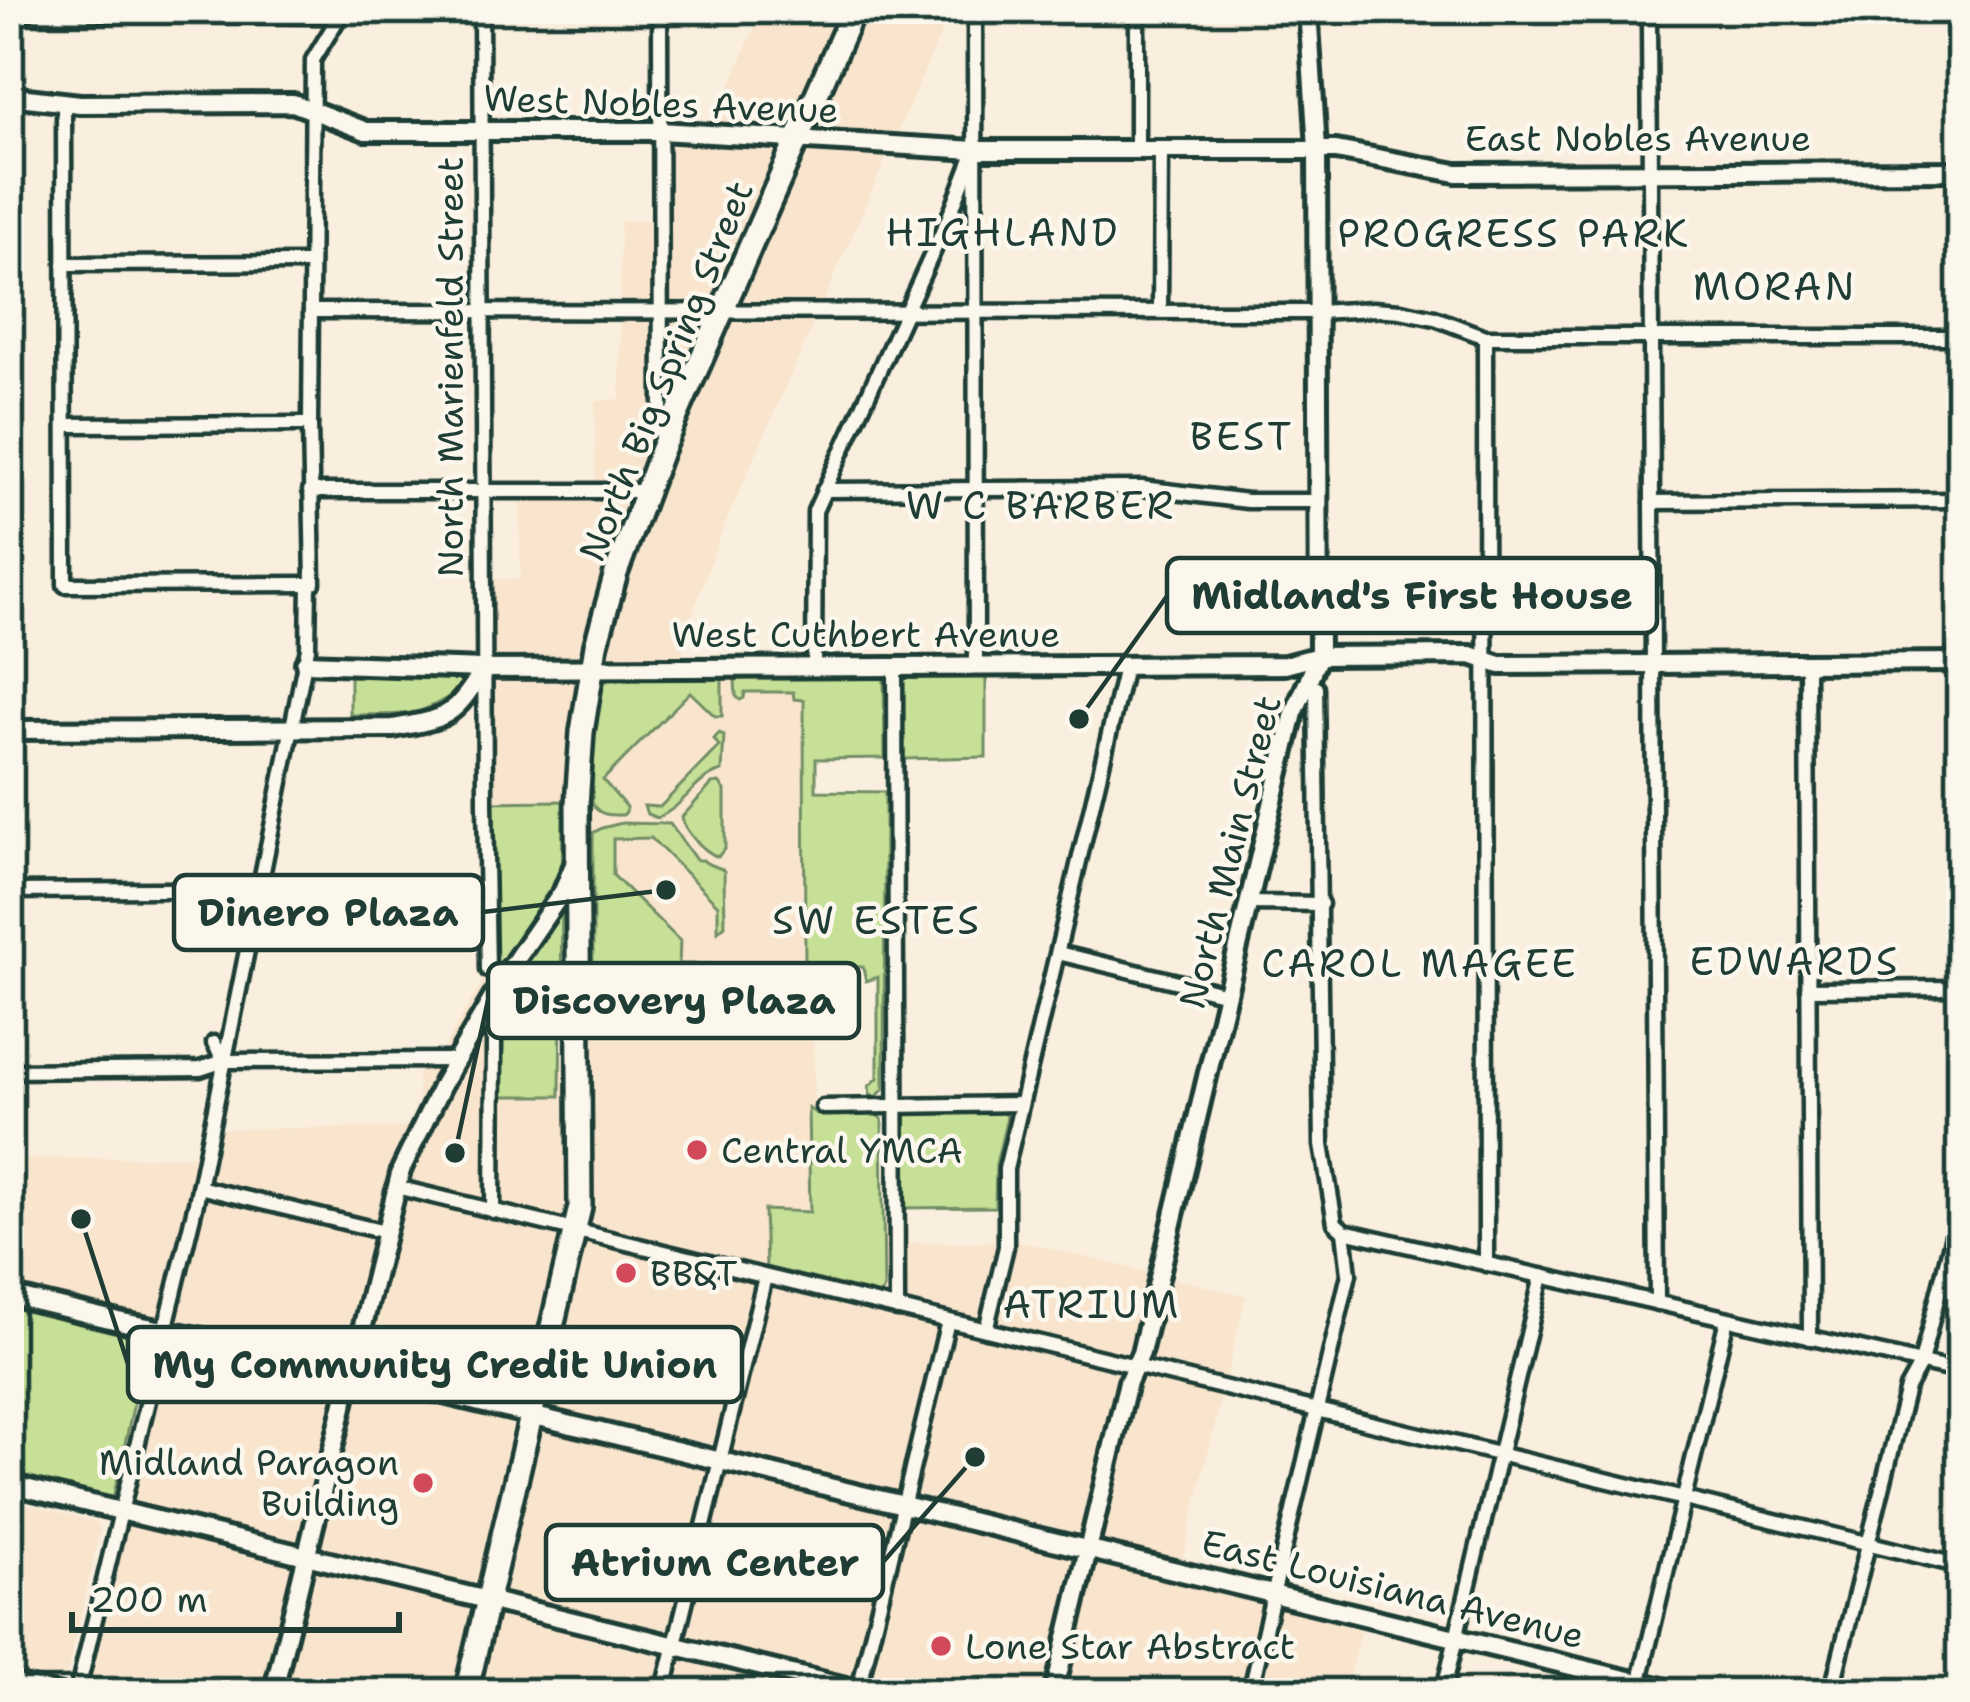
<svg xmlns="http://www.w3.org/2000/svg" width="1970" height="1702" font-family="'Shantell Sans',sans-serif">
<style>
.built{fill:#f9e5ce;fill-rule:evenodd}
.green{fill:#c6e097;stroke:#728e66;stroke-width:3}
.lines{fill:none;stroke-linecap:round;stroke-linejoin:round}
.street-casing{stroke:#1f3d34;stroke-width:21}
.secondary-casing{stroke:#1f3d34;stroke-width:26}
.highway-casing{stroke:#1f3d34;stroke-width:30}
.street{stroke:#fbf7ec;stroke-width:12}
.secondary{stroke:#fbf7ec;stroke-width:16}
.highway{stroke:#fbf7ec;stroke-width:21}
.poi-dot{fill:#d1495b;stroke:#fbf7ec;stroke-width:4.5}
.labels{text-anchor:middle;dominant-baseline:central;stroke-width:9;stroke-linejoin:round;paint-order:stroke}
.street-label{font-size:36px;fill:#1f3d34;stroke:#fbf7ec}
.poi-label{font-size:36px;fill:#1f3d34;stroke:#fbf7ec;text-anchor:start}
.neighbourhood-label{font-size:39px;letter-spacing:3px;fill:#1f3d34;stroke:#fbf7ec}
.leader{fill:none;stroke:#1f3d34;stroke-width:4.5}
.callout-dot{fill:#1f3d34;stroke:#fbf7ec;stroke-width:4.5}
.callout{fill:#fbf7ec;stroke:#1f3d34;stroke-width:4.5}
.callout-label{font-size:39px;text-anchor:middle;font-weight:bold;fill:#1f3d34}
</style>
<rect width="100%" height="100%" fill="#faefde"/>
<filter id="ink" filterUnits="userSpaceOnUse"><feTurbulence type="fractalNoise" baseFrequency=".00833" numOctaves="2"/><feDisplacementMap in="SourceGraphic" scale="24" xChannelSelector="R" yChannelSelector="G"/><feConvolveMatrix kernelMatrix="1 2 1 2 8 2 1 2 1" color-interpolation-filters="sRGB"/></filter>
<g filter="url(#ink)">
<g class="built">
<path d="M762,9H952L720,536L693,613L679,667H810L815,1218H896L897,1243L1019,1241L1246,1296L1180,1570L1364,1616L1345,1693H78L166,1327L9,1288V1159L204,1156L210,1129L418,1127V1063L435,1062L482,982L480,579H520V490L595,489V401L620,399V221L660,220V125L712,129ZM566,888H578V1059H494Z"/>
<path d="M9,1499L97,1522L101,1528L67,1675L60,1680L9,1668Z"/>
</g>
<g class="green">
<path d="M469,674V683C419,720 409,714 350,715V675Z"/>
<path d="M722,674V716H715L690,692L603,780L626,807V812L623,815C609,815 599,816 592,803L594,739L601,687L611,676Z"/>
<path d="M741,674L878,675L884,680L885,758L816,759V791L885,792L884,1089L876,1097L870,1095L869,1086L878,1078V977L866,981L863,967H805L804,700L794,699L793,692H745L744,698L740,700L736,696L735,682Z"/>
<path d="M907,675H986V757L903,759L902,682Z"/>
<path d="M719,733L724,735L722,771C695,778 683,808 657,818L647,814L644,806L660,807L719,746L714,739Z"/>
<path d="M719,783L725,790V848L718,857C704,851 684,832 682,817L712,784Z"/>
<path d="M563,801L560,1096H490L484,802Z"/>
<path d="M622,823L670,824L696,860H703C709,867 718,865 724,871L725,925L718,931V905L651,838L613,839V875L680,941L679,964H711V967H625L620,978C610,978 599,981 593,971V833L602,828Z"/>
<path d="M808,1108L814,1112H873L882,1119L884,1289L881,1295L766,1267L764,1210L810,1212Z"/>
<path d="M1001,1111L1007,1117L996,1164L995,1207L903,1208L904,1115L911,1113Z"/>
<path d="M9,1301L149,1334L113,1499L9,1473Z"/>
</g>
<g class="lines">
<defs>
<g id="street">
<path d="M481,9L485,803L488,970"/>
<path d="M660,9L661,438"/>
<path d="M975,9L976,667"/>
<path d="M1137,9V150"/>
<path d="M1637,9L1649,22L1657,1303"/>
<path d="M1961,9V20"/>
<path d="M9,13L339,16"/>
<path d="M64,102L65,585L309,584"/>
<path d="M64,264L311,263"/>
<path d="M311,311L1317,312L1373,309L1401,311L1435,318L1485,337H1961"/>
<path d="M1160,311L1161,150"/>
<path d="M1485,337L1486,1264"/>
<path d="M65,425L310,424"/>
<path d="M824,490L1142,488L1247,501H1319"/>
<path d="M310,491H646"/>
<path d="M1652,502L1961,500"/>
<path d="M1807,662L1810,1338"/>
<path d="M895,667L897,1309"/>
<path d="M814,668L815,511L949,217L973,156"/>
<path d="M9,891L486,888"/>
<path d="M1249,903L1321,904"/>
<path d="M1058,953L1227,994"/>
<path d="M1808,989L1961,988"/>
<path d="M489,1003L494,1042L493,1211"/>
<path d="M214,1043L224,1061L455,1060"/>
<path d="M9,1071L200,1069L224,1061"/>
<path d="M823,1107L1021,1104"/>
<path d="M199,1187L385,1232"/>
<path d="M396,1187L1961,1566"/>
<path d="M1344,1231L1961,1372"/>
<path d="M986,1330L1006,1247V1169L1125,667"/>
<path d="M9,1680L63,1693"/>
<path d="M77,1693L196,1203L308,648L309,584L313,583L310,424L313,60L344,9"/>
<path d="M663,1693L765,1277"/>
<path d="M858,1693L948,1321"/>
<path d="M1250,1693L1349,1274L1344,1231L1335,1223L1322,1145L1316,687"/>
<path d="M1443,1693L1542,1276"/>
<path d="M1637,1693L1727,1319"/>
<path d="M1831,1693L1907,1388L1921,1363L1961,1203"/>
</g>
<g id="secondary">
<path d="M9,96L80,104L293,103L366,131H660L975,150H1336L1456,173L1961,171"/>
<path d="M305,663L484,669L1285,665L1319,656L1471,655L1500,665L1961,662"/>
<path d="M9,730L393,728C449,718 452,718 484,669"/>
<path d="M9,1295L118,1321L257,1349L1683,1693"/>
<path d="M9,1484L870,1693"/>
<path d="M273,1693L401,1170L444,1081L509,970L563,891L575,862"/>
<path d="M1054,1693L1128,1382L1141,1353L1294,713L1319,656L1317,149L1308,9"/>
</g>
<path id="highway" d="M466,1693L580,1207L577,805L582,732L596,645L616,573L661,451L854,9"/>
</defs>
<use href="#street" class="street-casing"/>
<use href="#secondary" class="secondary-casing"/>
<use href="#highway" class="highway-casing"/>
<use href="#street" class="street"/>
<use href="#secondary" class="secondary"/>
<use href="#highway" class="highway"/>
</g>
</g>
<g class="poi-dot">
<circle cx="697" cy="1150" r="12"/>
<circle cx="626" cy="1273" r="12"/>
<circle cx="423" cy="1483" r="12"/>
<circle cx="941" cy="1646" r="12"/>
</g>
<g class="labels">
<g class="street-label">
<text transform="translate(661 104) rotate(2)">West Nobles Avenue</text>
<text x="1638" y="138">East Nobles Avenue</text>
<text transform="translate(450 367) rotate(-90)">North Marienfeld Street</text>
<text transform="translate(666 371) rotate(-68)">North Big Spring Street</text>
<text x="866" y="634">West Cuthbert Avenue</text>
<text transform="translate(1230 852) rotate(-76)">North Main Street</text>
<text transform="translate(1393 1589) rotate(14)">East Louisiana Avenue</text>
</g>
<g class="poi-label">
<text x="721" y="1150">Central YMCA</text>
<text x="650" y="1273">BB&amp;T</text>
<text x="399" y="1462" text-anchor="end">Midland Paragon<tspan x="399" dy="41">Building</tspan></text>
<text x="965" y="1646">Lone Star Abstract</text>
</g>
<g class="neighbourhood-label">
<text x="1003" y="232">HIGHLAND</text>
<text x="1514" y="233">PROGRESS PARK</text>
<text x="1775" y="286">MORAN</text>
<text x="1242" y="436">BEST</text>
<text x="1041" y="505">W C BARBER</text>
<text x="877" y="920">SW ESTES</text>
<text x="1795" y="961">EDWARDS</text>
<text x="1420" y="963">CAROL MAGEE</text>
<text x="1092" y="1304">ATRIUM</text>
</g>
</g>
<path class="leader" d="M1079 719L1167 596M666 890L483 912M455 1153L488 1000M81 1219L128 1364M975 1457L883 1562"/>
<g class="callout-dot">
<circle cx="1079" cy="719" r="12"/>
<circle cx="666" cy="890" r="12"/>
<circle cx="455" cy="1153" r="12"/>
<circle cx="81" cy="1219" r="12"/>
<circle cx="975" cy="1457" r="12"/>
</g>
<g class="callout">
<rect x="1167" y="558" width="490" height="75" rx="12"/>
<rect x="174" y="875" width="309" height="75" rx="12"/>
<rect x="488" y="963" width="371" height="75" rx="12"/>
<rect x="128" y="1327" width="614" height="75" rx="12"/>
<rect x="546" y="1525" width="337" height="75" rx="12"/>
</g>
<g class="callout-label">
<text x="1412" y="609">Midland's First House</text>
<text x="328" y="926">Dinero Plaza</text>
<text x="674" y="1014">Discovery Plaza</text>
<text x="435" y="1378">My Community Credit Union</text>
<text x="715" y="1576">Atrium Center</text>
</g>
<rect width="1970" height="1702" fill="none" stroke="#fbf7ec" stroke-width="48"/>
<rect x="24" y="24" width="1922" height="1654" fill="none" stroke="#1f3d34" stroke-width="4.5" filter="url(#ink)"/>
<path d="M72 1612v18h327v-18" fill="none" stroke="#1f3d34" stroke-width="6"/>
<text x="90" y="1612" font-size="36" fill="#1f3d34" stroke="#fbf7ec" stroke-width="9" paint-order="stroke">200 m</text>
</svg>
